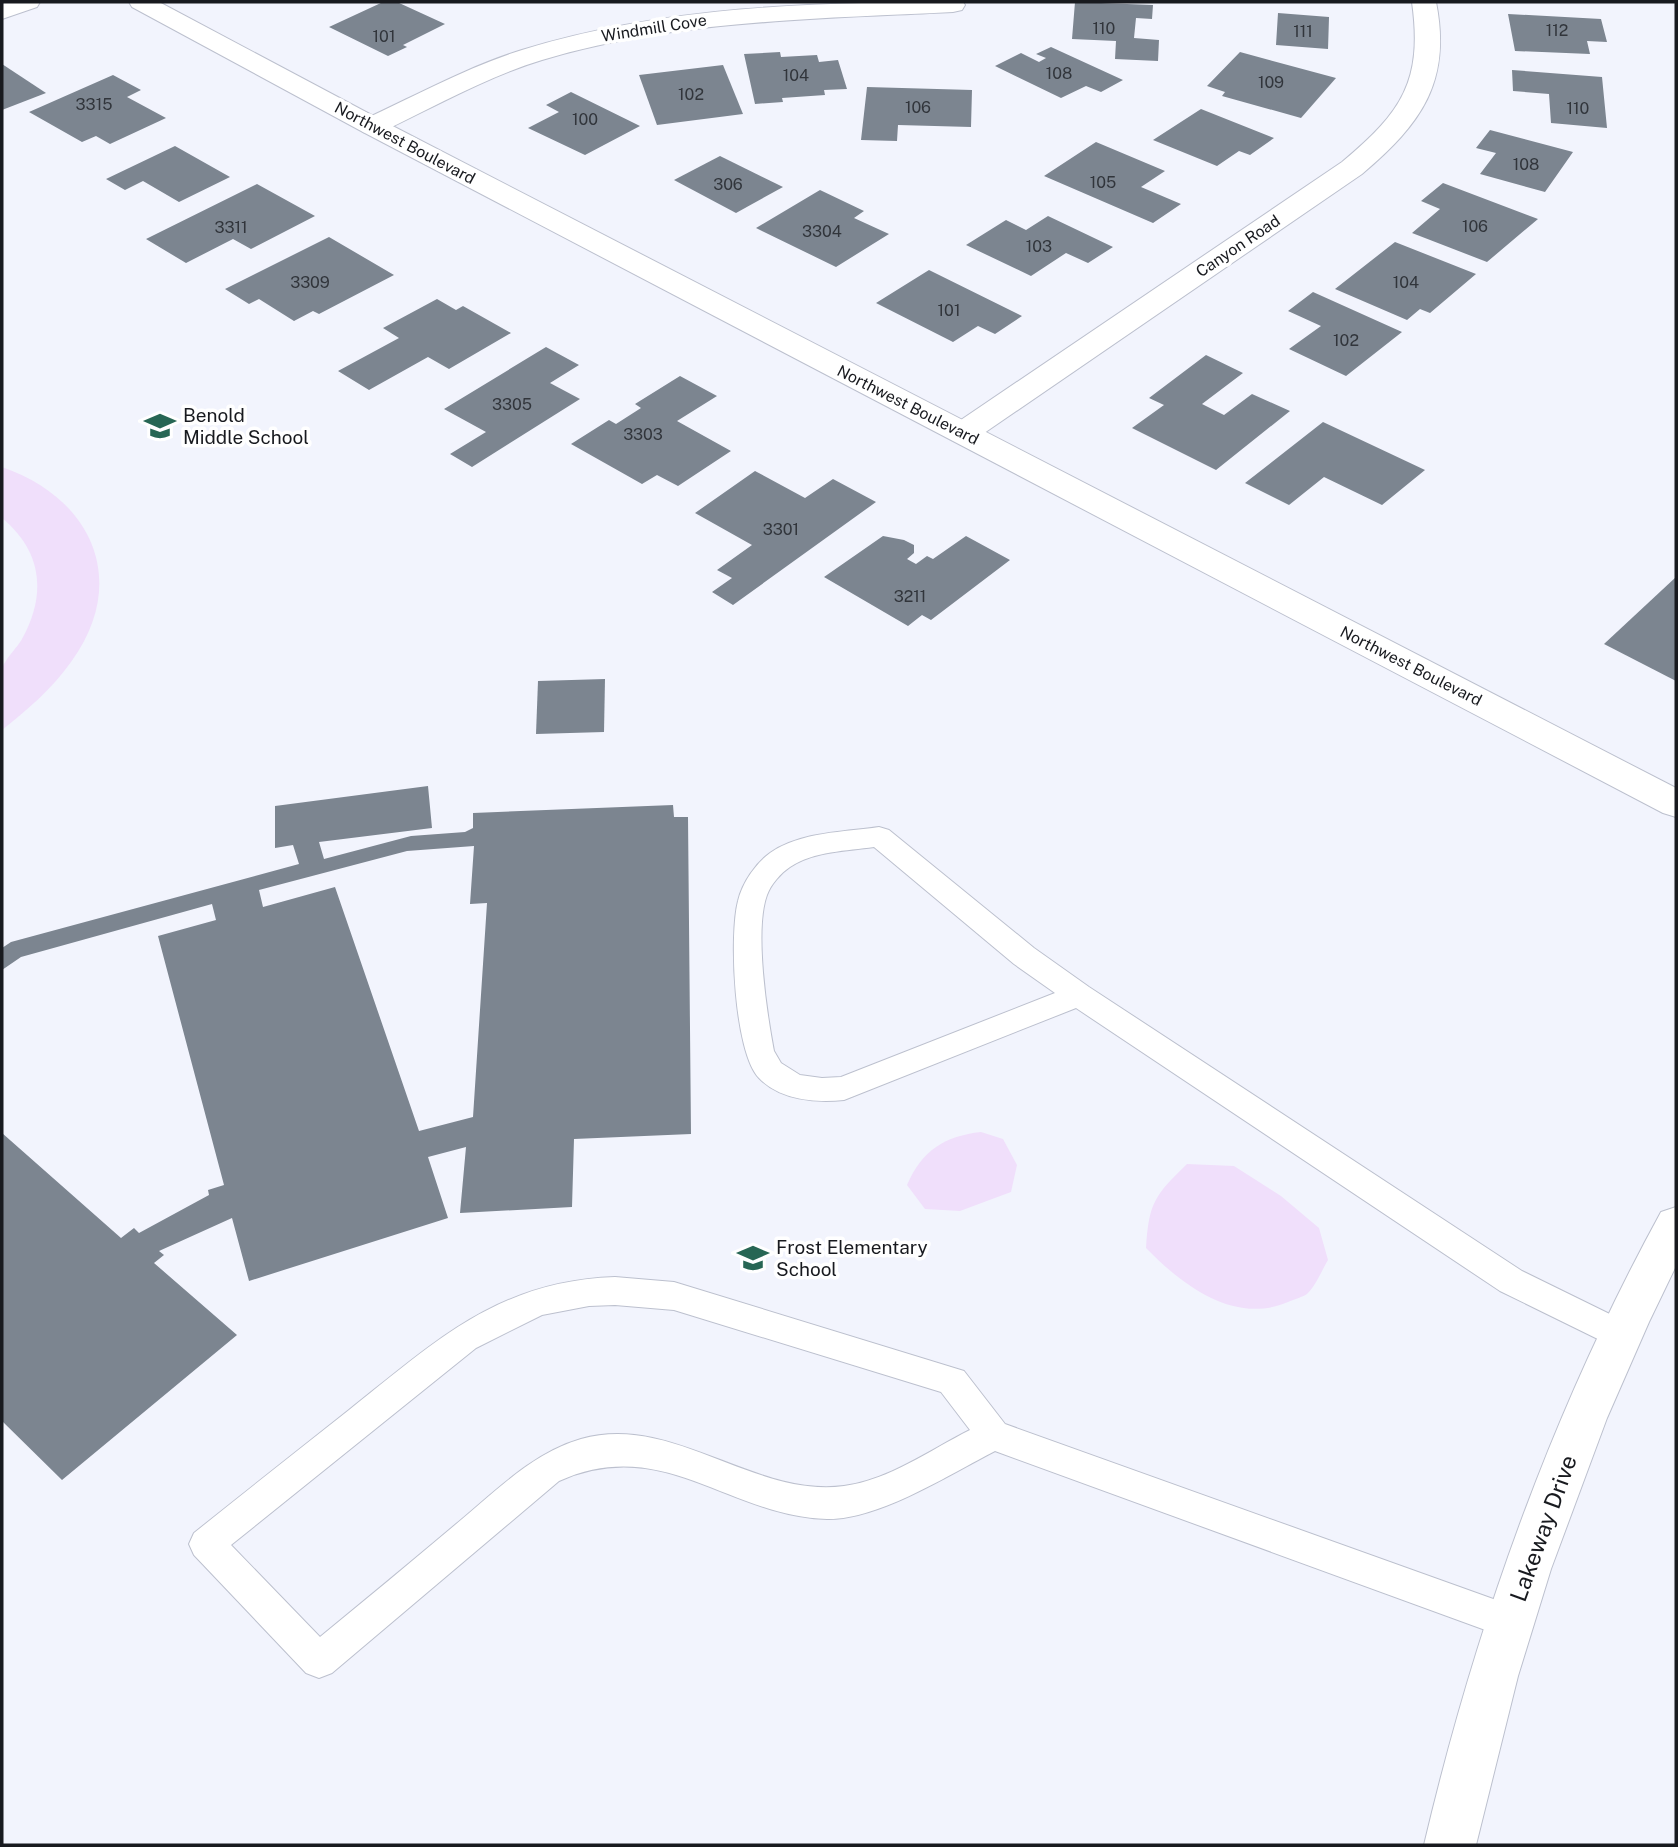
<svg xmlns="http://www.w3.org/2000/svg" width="1678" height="1847" font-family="'Public Sans',sans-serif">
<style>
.green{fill:#f0dffb}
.building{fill:#7c8590;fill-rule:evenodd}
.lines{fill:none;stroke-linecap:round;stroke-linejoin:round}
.service-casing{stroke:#bcc0ce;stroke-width:2}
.minor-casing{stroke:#bcc0ce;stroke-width:2}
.tertiary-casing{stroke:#bcc0ce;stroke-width:2}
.secondary-casing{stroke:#bcc0ce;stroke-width:2}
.service{fill:#fff;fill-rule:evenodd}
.minor{fill:#fff;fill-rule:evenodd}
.tertiary{fill:#fff;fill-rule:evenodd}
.secondary{fill:#fff;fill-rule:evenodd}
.labels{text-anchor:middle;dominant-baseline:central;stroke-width:7;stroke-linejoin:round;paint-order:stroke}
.far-street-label{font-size:16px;fill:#181a1f;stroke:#fff}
.number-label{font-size:16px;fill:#31353b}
.poi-label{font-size:19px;fill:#181a1f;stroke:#fff;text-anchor:start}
.near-street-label{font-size:23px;fill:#181a1f;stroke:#fff}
</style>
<rect width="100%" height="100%" fill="#f2f4fd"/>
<g class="green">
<path d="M2,467C92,498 130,581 71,662C52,689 27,710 2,730C2,711 0,689 2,670C3,661 17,648 22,639C47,594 42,551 2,518Z"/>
<path d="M981,1132L1003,1139L1017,1165L1011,1192L960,1211L925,1209L907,1185C922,1150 945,1136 981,1132Z"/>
<path d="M1187,1164L1234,1166L1281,1196L1319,1228L1328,1260C1322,1270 1316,1285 1308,1293C1304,1297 1294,1299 1288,1302C1235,1325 1183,1286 1146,1248C1149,1203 1154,1196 1187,1164Z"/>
</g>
<g class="building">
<path d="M383,2H397L445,24L403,45L407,47L388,56L329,27Z"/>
<path d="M1075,2L1153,5L1152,19L1136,18L1134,38L1159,40L1158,61L1115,59L1116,41L1072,39Z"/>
<path d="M1278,13L1329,17L1328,49L1276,45Z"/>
<path d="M1508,14L1601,19L1607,42L1587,41L1590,54L1515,51Z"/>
<path d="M1051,47L1123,80L1101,92L1086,86L1061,98L995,66L1021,53L1039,62L1046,58L1036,54Z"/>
<path d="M780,52L781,57L817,55L819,62L838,60L847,89L824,90L825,95L782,98L783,102L755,104L744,54Z"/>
<path d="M1240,52L1336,78L1301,118L1222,96L1225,92L1207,86Z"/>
<path d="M2,64L46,93L2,110Z"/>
<path d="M723,65L743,114L657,125L639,75Z"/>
<path d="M1512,70L1602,77L1607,128L1551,123L1549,94L1513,91Z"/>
<path d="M113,75L141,90L127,97L166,118L110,144L96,136L82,142L29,112Z"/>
<path d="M867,87L972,90L971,127L898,125L897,141L861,140Z"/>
<path d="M571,92L640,126L585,155L528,128L559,112L546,105Z"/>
<path d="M1201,109L1274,138L1250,155L1239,151L1217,166L1153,140Z"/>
<path d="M1490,130L1573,152L1545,192L1480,174L1496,153L1476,148Z"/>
<path d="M1096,142L1165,171L1141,187L1181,204L1153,223L1044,176Z"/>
<path d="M175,146L230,177L179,202L143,181L125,190L106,179Z"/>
<path d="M720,156L783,187L736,213L674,180Z"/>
<path d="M1443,183L1538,219L1487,262L1412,233L1440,209L1421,201Z"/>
<path d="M257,184L315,216L251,249L233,239L186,263L146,239Z"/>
<path d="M820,190L864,211L854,218L889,234L836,267L756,228Z"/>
<path d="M1048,216L1113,247L1088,263L1066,253L1031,276L966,245L1006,220L1026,230Z"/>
<path d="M329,237L394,275L319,314L313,311L294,321L259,299L249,304L225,289Z"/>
<path d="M1395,242L1476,274L1430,313L1420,309L1407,320L1335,289Z"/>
<path d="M929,270L1022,316L995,334L978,326L953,342L876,303Z"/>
<path d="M1313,292L1402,332L1346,376L1289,349L1321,326L1288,311Z"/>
<path d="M437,299L456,310L463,306L511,333L449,369L428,357L369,390L338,371L399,338L383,328Z"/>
<path d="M546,347L579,365L550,383L580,399L472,467L450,454L486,432L444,409Z"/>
<path d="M1206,355L1243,373L1202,404L1224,415L1252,394L1290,411L1216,470L1132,428L1164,405L1149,398Z"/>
<path d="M680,376L717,396L677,421L731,451L678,486L657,475L642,484L571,444L609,420L616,424L641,408L635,404Z"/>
<path d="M1323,422L1425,470L1382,505L1324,477L1289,505L1245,483Z"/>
<path d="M755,471L805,498L833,479L876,502L733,605L712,592L732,578L717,570L752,545L695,513Z"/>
<path d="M883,536L904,540L914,545V553L907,559L916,564L927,556L933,559L966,536L1010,560L931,620L922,615L908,626L824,577Z"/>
<path d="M1676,577V681L1604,644Z"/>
<path d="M605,679L604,732L536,734L538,681Z"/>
<path d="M428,786L432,828L319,842L324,859L411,836L465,832L473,828V813L673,805L674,817H688L691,1134L574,1139L572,1207L460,1213L466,1147L428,1157L448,1218L249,1281L232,1218L159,1251L164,1255L154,1263L237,1335L62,1480L2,1421V1133L121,1238L134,1228L139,1233L209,1195L208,1190L224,1185L158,936L216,920L212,904L21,957L2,970V948L11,942L299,864L293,845L275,848V806ZM474,846L470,904L487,903L473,1117L419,1131L335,887L263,907L259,890L407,851Z"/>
</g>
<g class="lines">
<defs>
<g id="service">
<path d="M879,827L889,830L1034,948L1089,987L1522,1271L1630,1324L1635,1334L1630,1344L1619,1348L1608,1344L1500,1291L1076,1008L844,1100C816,1103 780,1100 759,1078C734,1052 729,935 738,901C742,883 756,863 770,853C800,832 844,832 879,827ZM874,847L1014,964L1055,993L841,1077L822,1078L800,1075L781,1063L774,1051C767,1014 754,930 767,895C771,884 781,873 790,867C814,851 847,851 874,847Z"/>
<path d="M615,1277L674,1282L964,1371L1005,1424L1510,1605L1523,1610L1528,1622L1523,1634L1510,1639L995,1451C950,1474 879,1520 827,1519C728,1516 663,1434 559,1481L332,1673L319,1678L306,1673L194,1555L189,1544L194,1533C245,1492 297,1451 349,1410C436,1341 498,1281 615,1277ZM615,1305L674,1310L941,1392L970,1430C930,1450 889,1480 844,1486C753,1498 673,1413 581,1439C532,1453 494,1493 455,1525C410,1563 365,1600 320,1637L231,1545L476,1348L542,1315L589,1306Z"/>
</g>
<g id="minor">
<path d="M6,2H40L37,7L2,19V4Z"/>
<path d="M963,2L965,5L962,10L953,12C815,19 675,20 542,60C486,77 434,107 381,132L372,134L363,132L359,126L363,120C415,96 467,67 522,50C665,6 815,2 963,2Z"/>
<path d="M1412,2H1436C1452,82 1421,124 1362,174L974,440L963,442L952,440L947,433L952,426L1342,162C1402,112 1423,81 1412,2Z"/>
</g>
<path id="tertiary" d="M129,2H159L381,120L1676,788V817L1663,813L363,132L132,7Z"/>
<path id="secondary" d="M1676,1207V1266L1649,1322L1607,1418L1551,1569L1518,1676L1476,1845H1424C1476,1625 1552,1411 1661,1212Z"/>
</defs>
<use href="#service" class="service-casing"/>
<use href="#minor" class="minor-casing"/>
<use href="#tertiary" class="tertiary-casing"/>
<use href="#secondary" class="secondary-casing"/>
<use href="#service" class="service"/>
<use href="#minor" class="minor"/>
<use href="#tertiary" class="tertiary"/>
<use href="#secondary" class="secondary"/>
</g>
<defs>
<symbol id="school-bare" viewBox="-9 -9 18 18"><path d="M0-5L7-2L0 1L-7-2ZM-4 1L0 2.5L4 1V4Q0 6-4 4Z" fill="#276654" stroke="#fff" stroke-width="2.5" paint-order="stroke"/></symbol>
</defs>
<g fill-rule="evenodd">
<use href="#school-bare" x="138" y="404" width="44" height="44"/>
<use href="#school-bare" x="731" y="1236" width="44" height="44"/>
</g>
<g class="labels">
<g class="far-street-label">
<text transform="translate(654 28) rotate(-9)">Windmill Cove</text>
<text transform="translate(405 143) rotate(28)">Northwest Boulevard</text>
<text transform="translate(1238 246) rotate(-34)">Canyon Road</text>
<text transform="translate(908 405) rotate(27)">Northwest Boulevard</text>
<text transform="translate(1411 666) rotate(27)">Northwest Boulevard</text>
</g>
<g class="number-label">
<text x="1104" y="28">110</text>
<text x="1557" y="30">112</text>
<text x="1303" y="31">111</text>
<text x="384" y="36">101</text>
<text x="1059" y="73">108</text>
<text x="796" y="75">104</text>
<text x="1271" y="82">109</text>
<text x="691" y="94">102</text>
<text x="94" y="104">3315</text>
<text x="918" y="107">106</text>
<text x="1578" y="108">110</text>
<text x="585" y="119">100</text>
<text x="1526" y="164">108</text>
<text x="1103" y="182">105</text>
<text x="728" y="184">306</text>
<text x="1475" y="226">106</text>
<text x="231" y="227">3311</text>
<text x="822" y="231">3304</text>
<text x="1039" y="246">103</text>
<text x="310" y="282">3309</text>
<text x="1406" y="282">104</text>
<text x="949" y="310">101</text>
<text x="1346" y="340">102</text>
<text x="512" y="404">3305</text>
<text x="643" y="434">3303</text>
<text x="781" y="529">3301</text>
<text x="910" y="596">3211</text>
</g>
<g class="poi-label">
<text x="183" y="415">Benold<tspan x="183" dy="22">Middle School</tspan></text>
<text x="776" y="1247">Frost Elementary<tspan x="776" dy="22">School</tspan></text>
</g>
<g class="near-street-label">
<text transform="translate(1543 1528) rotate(-70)">Lakeway Drive</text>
</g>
</g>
<rect width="1678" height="1847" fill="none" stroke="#181a1f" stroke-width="7"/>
</svg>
